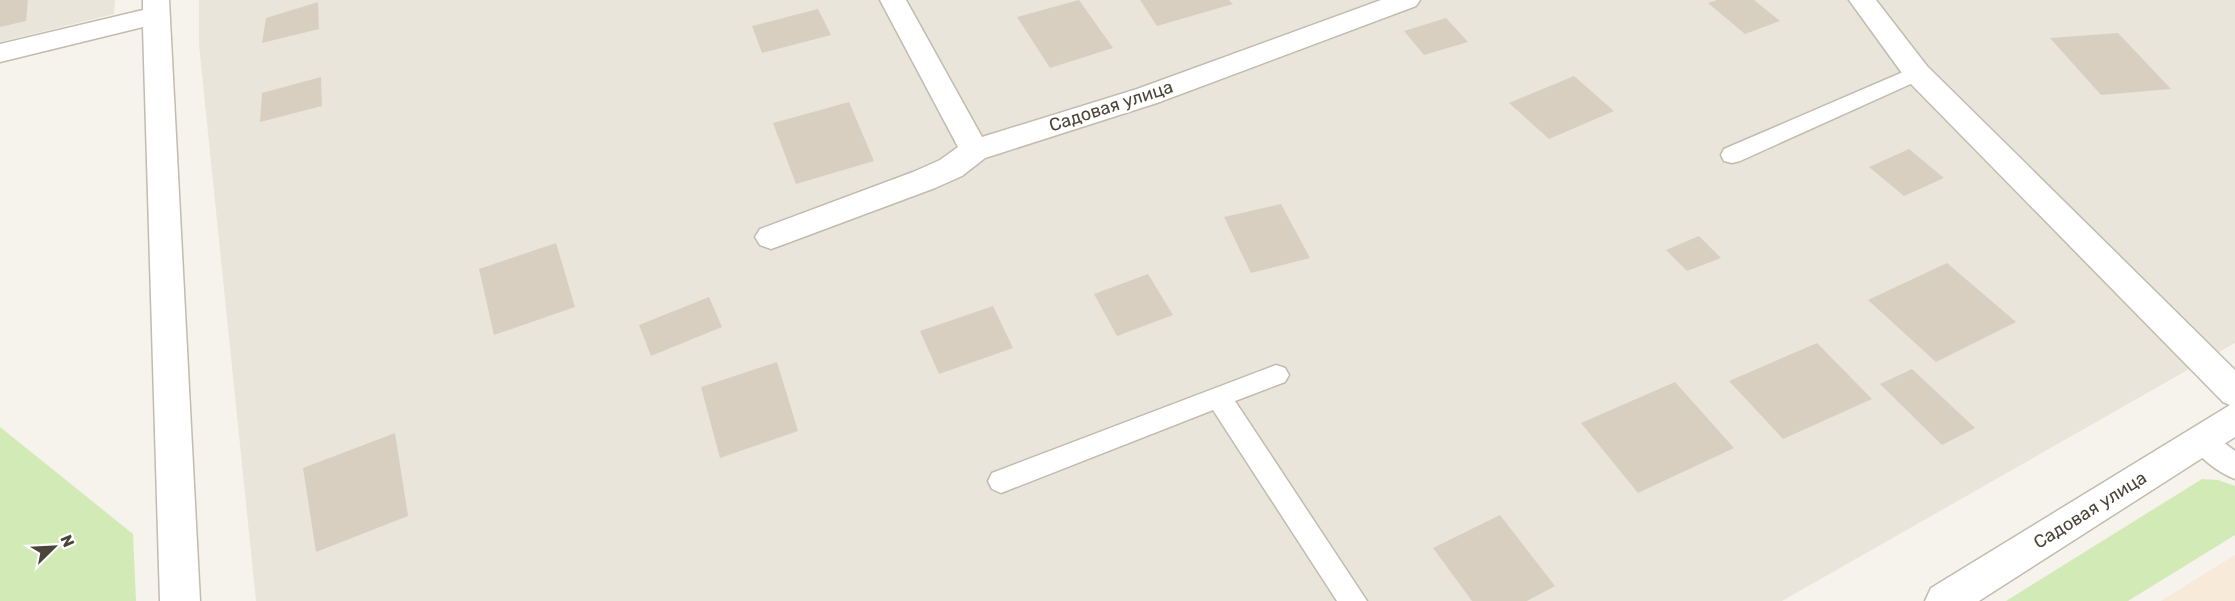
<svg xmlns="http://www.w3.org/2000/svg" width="2235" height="601" font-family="Rubik,sans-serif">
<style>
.residential{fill:#eae5da}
.commercial{fill:#f7ead8}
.green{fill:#d2eab5}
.building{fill:#d8cfc1}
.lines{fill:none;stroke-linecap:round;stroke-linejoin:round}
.lane-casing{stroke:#c2bbae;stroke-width:3}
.street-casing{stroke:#c2bbae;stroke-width:3}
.lane{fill:#fff;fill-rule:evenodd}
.street{fill:#fff;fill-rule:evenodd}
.labels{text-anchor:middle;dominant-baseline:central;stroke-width:4.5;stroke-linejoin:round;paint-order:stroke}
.street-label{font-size:18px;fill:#4b4439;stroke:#fff}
</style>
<rect width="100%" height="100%" fill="#f6f3ec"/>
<g class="residential">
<path d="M0,0H115L114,14L0,42Z"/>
<path d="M199,0H2235V343L1782,601H256L199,45Z"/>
</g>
<path class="commercial" d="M2235,555V601H2161Z"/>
<g class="green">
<path d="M0,427L133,534L136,601H0Z"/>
<path d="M2202,479L2218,480L2235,486V535L2128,601H2006Z"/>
</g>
<g class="building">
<path d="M0,0H28L26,21L0,27Z"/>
<path d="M1079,0L1113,48L1050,68L1017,17Z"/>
<path d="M1140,0H1229L1233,4L1157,26Z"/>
<path d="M1717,0H1754L1780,21L1745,34L1708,3Z"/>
<path d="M318,2L319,29L262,43L266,18Z"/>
<path d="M818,9L831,35L762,53L752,26Z"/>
<path d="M1446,18L1468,42L1424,55L1404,31Z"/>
<path d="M2118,33L2171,89L2101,95L2050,38Z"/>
<path d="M1574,76L1614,111L1549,139L1509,103Z"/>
<path d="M321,77L322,106L260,122L262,93Z"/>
<path d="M849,102L874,161L796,184L773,123Z"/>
<path d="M1909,149L1944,178L1904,196L1869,167Z"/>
<path d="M1281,204L1310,258L1251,273L1224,217Z"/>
<path d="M1699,236L1721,258L1687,271L1666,250Z"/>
<path d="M556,243L575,307L494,335L479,269Z"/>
<path d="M1947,263L2016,322L1936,362L1868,300Z"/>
<path d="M1148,274L1173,315L1117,336L1094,294Z"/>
<path d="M709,297L722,327L651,356L639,325Z"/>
<path d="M993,306L1013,348L939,374L920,331Z"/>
<path d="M1817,343L1872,399L1783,439L1729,381Z"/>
<path d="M777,362L798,431L720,458L701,387Z"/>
<path d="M1912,369L1975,428L1942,445L1880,384Z"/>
<path d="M1675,382L1734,448L1638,493L1581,423Z"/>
<path d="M395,433L408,516L316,552L303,468Z"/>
<path d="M1500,515L1555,586L1527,601H1472L1433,548Z"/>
</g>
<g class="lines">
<defs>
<g id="lane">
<path d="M1917,66L1924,68L1927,73L1924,78L1740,161L1732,163L1724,161L1721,155L1724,149Z"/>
<path d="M1276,365L1285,368L1289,375L1285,382L1235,401L1367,601H1337L1213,410L1001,493L992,489L988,481L992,473Z"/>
<path d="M2201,429L2210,432L2235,451V479C2219,473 2196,456 2188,440L2192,432Z"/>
</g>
<g id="street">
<path d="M143,0H169L200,601H160L143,27L0,62V44L143,10Z"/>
<path d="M880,0H906L982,137L1137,89L1381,0H1420L1416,6L1157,103L985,158L962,176L935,188L782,245L771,249L760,245L755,237L760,229L913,172L940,160L958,147Z"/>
<path d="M1849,0H1876L1927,66L2235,370V437L1979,601H1925L1931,588L2230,405L2223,402L1907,80Z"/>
</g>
</defs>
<use href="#lane" class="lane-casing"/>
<use href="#street" class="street-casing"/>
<use href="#lane" class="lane"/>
<use href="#street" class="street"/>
</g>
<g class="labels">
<g class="street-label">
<text transform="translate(1111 106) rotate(-18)">Садовая улица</text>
<text transform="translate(2090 510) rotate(-32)">Садовая улица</text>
</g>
</g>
<g transform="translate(54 547) rotate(66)" stroke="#ffffff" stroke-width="4.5" paint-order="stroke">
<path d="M0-4.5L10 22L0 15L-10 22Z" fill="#4b4439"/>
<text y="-9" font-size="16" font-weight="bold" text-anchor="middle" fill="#4b4439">N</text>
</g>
</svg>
